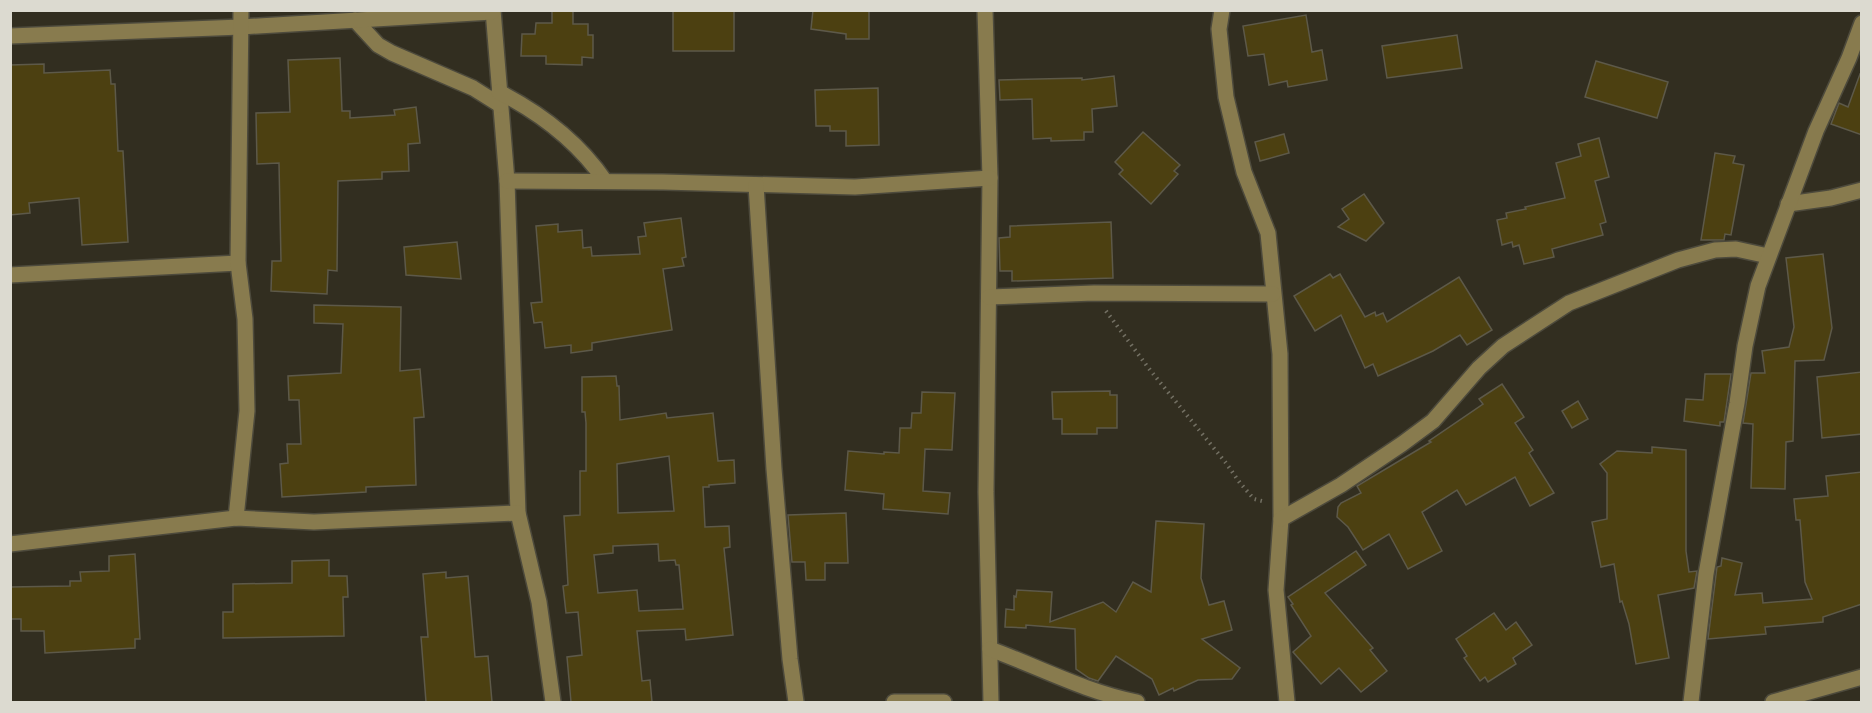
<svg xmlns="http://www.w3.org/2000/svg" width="1872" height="713" font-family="'Exo 2',sans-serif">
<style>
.building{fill:#4c4011;stroke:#5d5949;stroke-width:1.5;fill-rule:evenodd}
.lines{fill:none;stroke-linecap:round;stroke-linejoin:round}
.minor-casing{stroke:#4d4a3c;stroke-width:18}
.path{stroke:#737063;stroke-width:4;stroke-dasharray:1.5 4.5;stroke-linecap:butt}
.minor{stroke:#887b4e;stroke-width:15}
</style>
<rect width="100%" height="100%" fill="#322e20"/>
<g class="building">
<path d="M552,10H573V24H588V35H593V58L582,57V65L546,64V56H521L522,34H535L536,23H552Z"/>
<rect x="673" y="10" width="61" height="41"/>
<path d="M813,10H869V39H846V34L811,29Z"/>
<path d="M1306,15L1312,52L1322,50L1327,80L1288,87L1287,81L1269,85L1264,54L1248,56L1243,26Z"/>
<path d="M1457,35L1462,68L1387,78L1382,46Z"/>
<path d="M340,58L342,111H350V118L395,115L394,110L416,107L420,143L408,144L409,171L382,172V179L338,181L337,271L328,270L327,294L271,291L272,261H281L279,163L257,164L256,113L290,112L288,60Z"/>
<path d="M1596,61L1668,82L1657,118L1585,97Z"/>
<path d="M44,64V73L110,70L111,84H115L118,151H123L128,242L82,245L79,198L29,203L30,213L10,215V65Z"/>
<path d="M1860,74L1862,75V135L1831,124L1839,103L1848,107Z"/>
<path d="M1114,76L1117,106L1092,109L1093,132H1084V140L1051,141V138L1033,139L1032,99L1000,100L999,80L1082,78V80Z"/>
<path d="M878,88L879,145L846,146V131H830V126H816L815,90Z"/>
<path d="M1143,132L1180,165L1174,171L1178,174L1151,204L1119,174L1123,170L1115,162Z"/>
<path d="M1284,134L1289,153L1260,161L1255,142Z"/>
<path d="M1599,138L1609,177L1595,181L1606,222L1600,224L1603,235L1552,249L1554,257L1524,264L1519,245L1513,247L1512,242L1502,245L1497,220L1507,218L1506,213L1526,209L1525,207L1565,198L1556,163L1581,156L1578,144Z"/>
<path d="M1715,153L1735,156L1733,163L1744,165L1731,235L1725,234L1724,240H1701Z"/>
<path d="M1364,194L1384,223L1366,241L1338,227L1349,219L1342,209Z"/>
<path d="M681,218L686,257L682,258L684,266L663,269L672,330L592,343V350L571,353V345L545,348L542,322L534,323L531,303L542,302L536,226L558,224V232L582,230L583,248L591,247L592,256L640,254L638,237L646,236L644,223Z"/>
<path d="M1111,222L1113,278L1012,281V271H1000L999,238L1010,237V226Z"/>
<path d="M457,242L461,279L406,275L404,247Z"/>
<path d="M1823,254L1832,328L1824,360L1795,361L1793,441L1786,442L1785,489L1751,488L1753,424L1743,423L1751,373H1765L1762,351L1789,347L1794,327L1786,258Z"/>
<path d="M1330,274L1333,278L1340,274L1365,317L1375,312L1376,316L1383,313L1387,322L1459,277L1492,330L1467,345L1460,335L1433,351L1378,376L1373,364L1365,368L1341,315L1315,331L1294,296Z"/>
<path d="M314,305L401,307L400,371L420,369L424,417L414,418L416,485L366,487V492L282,497L280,464L288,463L287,444H301L299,400H289L288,376L341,373L343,324L314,323Z"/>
<path d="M1862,372V434L1822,438L1817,377Z"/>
<path d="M1705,374H1731L1724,422H1720V426L1684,421L1686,399L1703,400Z"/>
<path d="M616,376L617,386H619L620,420L666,413L667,418L713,413L718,461L734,460L735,483L709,485V487H703L705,527L729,526L730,547L724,548L733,635L686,640L685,629L637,631L642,681L650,680L652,702H571L567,657L582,655L578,612L566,613L563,586L568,585L564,516L580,515V471H586V423L585,412H582V377ZM669,456L674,511L618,513L617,464ZM658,544L659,561L675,560L676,565H679L683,609L639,611L637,590L598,593L594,555L613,553V546Z"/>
<path d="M1502,384L1524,417L1515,423L1533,450L1529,453L1554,493L1530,506L1515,477L1466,505L1457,490L1422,512L1442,551L1408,569L1389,534L1363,550L1348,527L1337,517L1338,507L1341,503L1361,493L1357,486L1431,442L1429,441L1483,404L1479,399Z"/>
<path d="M1110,391V395H1117V428H1097V434H1062V419H1053L1052,392Z"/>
<path d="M922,392L955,393L952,450L925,449L923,491L950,493L948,514L883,509L884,494L845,490L848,451L884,454V452L899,453L900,428H911L912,413H921Z"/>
<path d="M1578,401L1588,419L1572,428L1562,411Z"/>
<path d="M1652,447L1686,450V551L1689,572L1697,571L1694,588L1658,595L1669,658L1636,664L1629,624L1622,601L1620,602L1614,564L1601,567L1592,522L1607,519V473L1600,464L1617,451L1652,453Z"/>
<path d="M1862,472V604L1823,617V622L1765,627L1766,634L1708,639L1717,567L1721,566L1722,558L1742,563L1735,595L1762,593L1763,603L1812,599L1805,582L1800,520H1796L1794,499L1828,496L1826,476Z"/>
<path d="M846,513L848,563H825V580H806L805,562H792L788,515Z"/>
<path d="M1156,521L1204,524L1201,578L1209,605L1224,601L1232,630L1202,639L1240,668L1232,679L1198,680L1174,691L1173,688L1159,695L1152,679L1116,656L1098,681L1089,678L1076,669L1075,629L1026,625V628L1005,627L1006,609L1014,610V596L1016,597L1017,590L1052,592L1050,622L1103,602L1116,612L1133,582L1151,592Z"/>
<path d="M1356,551L1366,565L1325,593L1373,648L1370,650L1387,671L1361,692L1339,668L1321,684L1293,652L1311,636L1291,605L1293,604L1288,597Z"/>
<path d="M135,554L140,639H135V648L45,653L44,631H21V619H10V587L70,586V581H81L80,572L109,571V556Z"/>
<path d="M329,560V576H347L348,597H343L344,636L223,638V612H233V584L292,583V561Z"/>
<path d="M446,572V578L468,576L475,657L488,656L492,702H426L421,637H428L423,574Z"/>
<path d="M1494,613L1506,630L1516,622L1532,645L1513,658L1516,664L1488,682L1485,677L1480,681L1464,658L1467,656L1456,639Z"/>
</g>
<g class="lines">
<defs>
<g id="minor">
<path d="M493,10L507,181L518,513L539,602L553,702"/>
<path d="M985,10L990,178L986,492L991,702"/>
<path d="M1222,10L1219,29L1226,97L1244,172L1268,233L1280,354L1281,519L1276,590L1287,702"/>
<path d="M355,20L378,45L392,53L473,88L500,105"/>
<path d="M10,36L241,27L492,12"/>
<path d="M499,92C540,113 579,143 605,181"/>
<path d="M507,181L663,182L855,187L990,178"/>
<path d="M756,185L774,469L790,659L796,702"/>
<path d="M1788,204L1831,198L1862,190"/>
<path d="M10,275L238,263"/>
<path d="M989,297L1094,293L1273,294"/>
<path d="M236,518L247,411L245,319L238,263L241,10"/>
<path d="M1281,519L1341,485L1402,444L1433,421L1479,368L1503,346L1569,303L1678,260L1715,250L1736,249L1768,256"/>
<path d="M10,544L236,518L314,522L518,513"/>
<path d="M990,649C1039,667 1086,692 1137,702"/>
<path d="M894,702H944"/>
<path d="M1691,702L1706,574L1737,403L1745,346L1758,286L1816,131L1849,58L1862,23"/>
<path d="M1773,702L1862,677"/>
</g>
</defs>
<use href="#minor" class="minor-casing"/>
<path class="path" d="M1106,311L1150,370L1226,463L1240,483L1254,499L1262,501"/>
<use href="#minor" class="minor"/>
</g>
<rect width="1872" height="713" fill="none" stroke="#dcdad0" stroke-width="24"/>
</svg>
